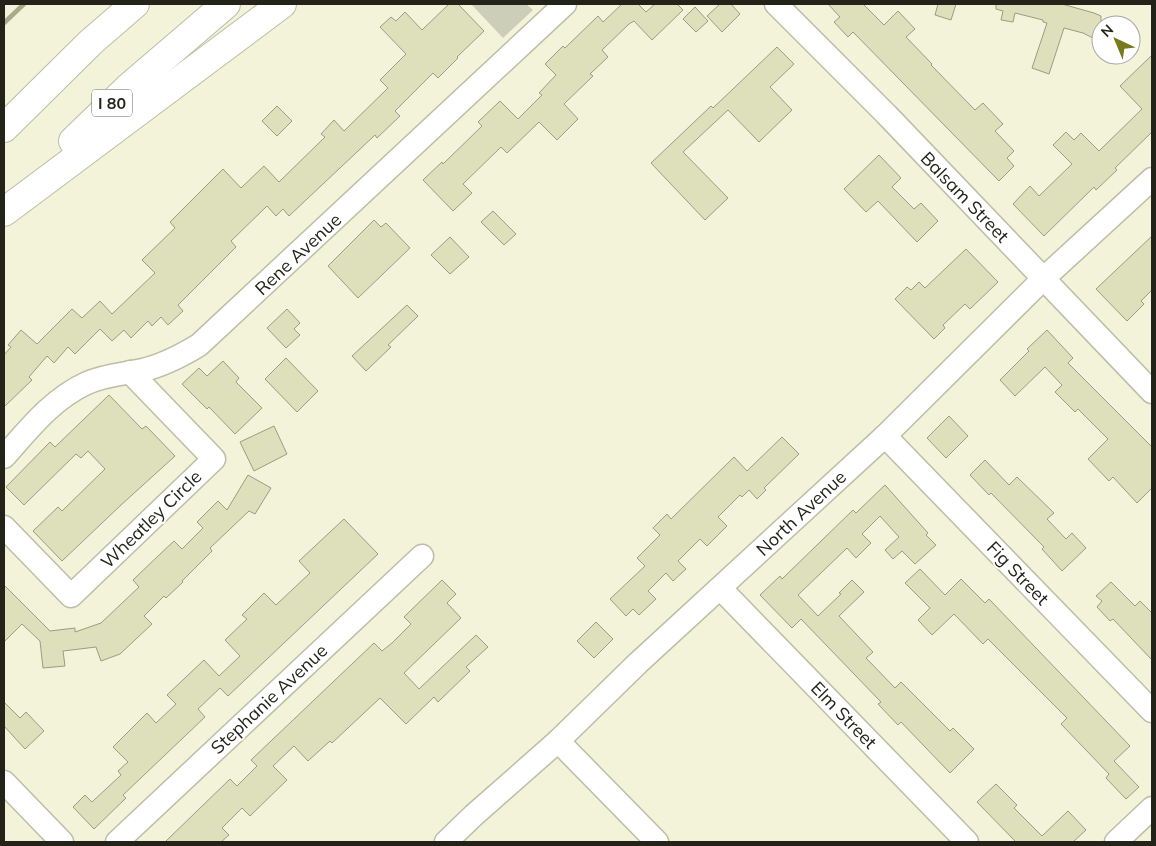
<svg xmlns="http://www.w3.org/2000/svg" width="1156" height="846" font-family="Mulish,sans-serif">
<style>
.green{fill:#cdceb8}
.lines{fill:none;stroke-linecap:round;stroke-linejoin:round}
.stream{stroke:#a9ab88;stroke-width:4.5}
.building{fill:#dedfbb;stroke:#9b9c83}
.minor-casing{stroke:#bdbea5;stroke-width:25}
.highway-casing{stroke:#bdbea5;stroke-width:30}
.minor{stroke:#fff;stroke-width:22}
.highway{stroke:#fff;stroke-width:28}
.labels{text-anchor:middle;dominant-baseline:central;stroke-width:4;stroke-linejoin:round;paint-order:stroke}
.shield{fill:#fff;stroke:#65655f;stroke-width:1}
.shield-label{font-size:16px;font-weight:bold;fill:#23231a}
.street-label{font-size:18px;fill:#23231a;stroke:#fff}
</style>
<rect width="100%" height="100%" fill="#f2f3d9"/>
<path class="green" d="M471,4H526L533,10L503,38Z"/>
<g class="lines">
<path class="stream" d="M4,23L24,4"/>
</g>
<g class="building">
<path d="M449,4H458L484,31L457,57L458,58L438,78L433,73L395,111L400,116L377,138L375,135L289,216L283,209L276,216L267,206L231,241L236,247L178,305L183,311L168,325L161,317L152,326L148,321L131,338L124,330L112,341L100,329L75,354L68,347L54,363L47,356L29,377L32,380L4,407V355L11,347L8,345L21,330L37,344L72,309L82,318L100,301L112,314L155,273L142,260L175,228L170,222L223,169L241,188L264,166L279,182L325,137L321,134L334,120L344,131L388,88L380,80L406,54L380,27L391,17L396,21L405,12L422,30Z"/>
<path d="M622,4H638L646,12L655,4H677L683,10L652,40L634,21L629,24L602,50L608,57L590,74L593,76L564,104L578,119L557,140L539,122L507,153L501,147L463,184L472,193L453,211L423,180L442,162L443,164L482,126L478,122L500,101L518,119L542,95L539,93L556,75L545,64L563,46L565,48L598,16L603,22Z"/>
<path d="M720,4H731L740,14L722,32L707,16Z"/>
<path d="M828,4H863L884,25L898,11L915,29L906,37L932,64L931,65L975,110L983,103L1003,124L995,131L1014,151L1007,158L1014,166L999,181L853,32L848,37L834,22L840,17Z"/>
<path d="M938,4H956L951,20L935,15Z"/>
<path d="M996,4H1062L1094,13L1101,16V42L1083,33L1064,28L1049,74L1032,68L1047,23L1043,22V20L1015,13L1013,22L1001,20L1003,11L996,9Z"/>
<path d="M695,7L708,21L696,32L683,19Z"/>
<path d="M777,47L794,64L770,87L792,110L759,142L728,110L683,152L728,198L705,220L651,163L711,106L713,108Z"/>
<path d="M1152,55V132L1115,168L1117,170L1096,190L1094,187L1044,236L1013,204L1030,186L1039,196L1072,164L1053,145L1066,132L1074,140L1081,133L1099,151L1142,109L1120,86Z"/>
<path d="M277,106L292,121L277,136L262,121Z"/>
<path d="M879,155L901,178L892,187L914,209L921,203L938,221L917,242L878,201L866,212L844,189Z"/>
<path d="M493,211L516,234L504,245L481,222Z"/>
<path d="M374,220L381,227L386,223L410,248L358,298L328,266Z"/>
<path d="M1152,236V290L1141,301L1144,304L1127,321L1096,289Z"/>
<path d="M450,237L469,257L450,274L431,255Z"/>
<path d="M966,249L998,282L970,309L965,304L943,325L945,328L934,339L895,299L907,287L911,290L919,282L925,288Z"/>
<path d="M407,305L418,316L388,345L391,347L366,371L352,356Z"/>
<path d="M287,309L300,323L294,329L300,335L286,348L267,328Z"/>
<path d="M1047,330L1073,358L1068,363L1152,447V488L1137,503L1113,477L1109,481L1088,459L1108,439L1078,409L1075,412L1055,392L1062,385L1045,367L1015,396L1000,380L1029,351L1027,349Z"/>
<path d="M286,358L318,391L297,412L265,379Z"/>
<path d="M223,361L239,378L236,382L262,408L235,434L209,407L207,409L182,384L199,368L207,376Z"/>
<path d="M109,395L142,429L146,426L175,456L121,505L62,561L33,531L58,507L62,511L105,469L88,451L81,458L76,454L24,505L6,487L50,442L55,447Z"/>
<path d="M949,416L968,436L946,458L927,438Z"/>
<path d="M274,426L287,454L254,471L240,442Z"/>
<path d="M782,437L799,454L764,488L766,490L757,499L749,490L742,497L740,495L718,517L727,526L707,546L700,539L678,561L686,569L673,581L666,573L648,591L656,599L639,615L633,609L626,616L610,599L645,566L637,558L660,535L653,528L667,514L671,519L734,457L747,471Z"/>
<path d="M985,460L1009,485L1017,477L1054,513L1047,519L1066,539L1072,533L1086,548L1062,571L1042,549L1044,547L991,493L989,495L970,475Z"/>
<path d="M248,475L271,488L255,514L249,511L210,548L212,551L182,581L183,582L166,598L164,596L144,616L152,624L120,654L101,661L96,647L63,651L65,666L43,668L40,641L22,624L4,642V585L50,631L75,628V632L101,623L139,587L133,580L158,556L174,541L182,549L203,528L197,522L218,501L227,510Z"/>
<path d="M885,485L928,533L926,535L936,545L915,564L902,551L893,559L885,550L899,537L880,516L862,534L871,543L856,558L847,548L798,595L818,616L841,594L839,593L852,580L864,592L839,616L873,652L866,658L895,688L901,682L950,731L953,728L974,749L950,773L901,722L898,725L878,704L881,702L801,619L792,628L760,595L780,576L782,579L853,510L856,513Z"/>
<path d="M344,519L378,554L228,696L220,688L198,709L205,717L123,795L126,798L94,829L73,807L85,795L92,802L121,775L118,771L128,762L113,747L147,713L156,723L176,704L167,695L204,660L219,676L240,656L225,640L247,619L242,615L264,593L276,605L310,573L299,561Z"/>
<path d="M920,569L945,595L961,579L985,603L989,599L1130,746L1114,761L1139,787L1126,799L1106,778L1109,774L1061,724L1067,718L988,639L983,644L954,614L932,635L918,620L930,608L905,583Z"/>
<path d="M442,580L456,594L447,603L461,618L404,673L419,689L476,635L488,647L466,667L470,671L438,702L434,697L406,724L380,698L332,743L330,741L308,761L294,746L273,766L287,780L250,816L242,808L222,828L229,835L221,842H165L230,779L237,786L257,766L251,760L374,643L382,651L392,643L411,624L404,617Z"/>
<path d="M1111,582L1135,606L1140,601L1152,613V660L1113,619L1110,621L1097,607L1102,601L1096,596Z"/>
<path d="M596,622L613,639L594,658L577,641Z"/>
<path d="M4,702L20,718L26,712L44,731L25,749L4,726Z"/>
<path d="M996,784L1017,805L1014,808L1042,836L1068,811L1086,830L1073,842H1016L977,802Z"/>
</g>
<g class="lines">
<defs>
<g id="minor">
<path d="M776,4L887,115L1152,392"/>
<path d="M885,436L1152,711"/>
<path d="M4,457C29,429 52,399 87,383C105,375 124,374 143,370C164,365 181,356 199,345L565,4"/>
<path d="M4,527L71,596L214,459L130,372"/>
<path d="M720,588L967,842"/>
<path d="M558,741L657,842"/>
<path d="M4,782L62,842"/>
<path d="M117,842L422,556"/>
<path d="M446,842L474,815L558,741L638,663L885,436L1043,279L1152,179"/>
<path d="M1116,842L1152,808"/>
</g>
<g id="highway">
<path d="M4,128L91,42L135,4"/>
<path d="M73,141L128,88L226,4"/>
<path d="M4,212L282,4"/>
</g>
</defs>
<use href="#minor" class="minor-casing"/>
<use href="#highway" class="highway-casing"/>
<use href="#minor" class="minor"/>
<use href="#highway" class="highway"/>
</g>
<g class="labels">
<rect class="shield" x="92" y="89.5" width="40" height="27" rx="4"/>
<g class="shield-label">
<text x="112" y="103">I 80</text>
</g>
<g class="street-label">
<text transform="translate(965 197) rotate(46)">Balsam Street</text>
<text transform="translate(298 254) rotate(-43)">Rene Avenue</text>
<text transform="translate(801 513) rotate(-43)">North Avenue</text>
<text transform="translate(151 519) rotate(-44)">Wheatley Circle</text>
<text transform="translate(1018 573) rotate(46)">Fig Street</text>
<text transform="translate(269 699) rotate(-43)">Stephanie Avenue</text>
<text transform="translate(844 715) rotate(46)">Elm Street</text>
</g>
</g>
<rect width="1156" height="846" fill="none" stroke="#23231a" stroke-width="10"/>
<g transform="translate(1116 40) rotate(316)"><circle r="24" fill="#ffffff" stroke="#a7a7a3"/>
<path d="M0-4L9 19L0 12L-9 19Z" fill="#78781e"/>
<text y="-8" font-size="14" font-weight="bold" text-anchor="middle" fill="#23231a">N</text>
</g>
</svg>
